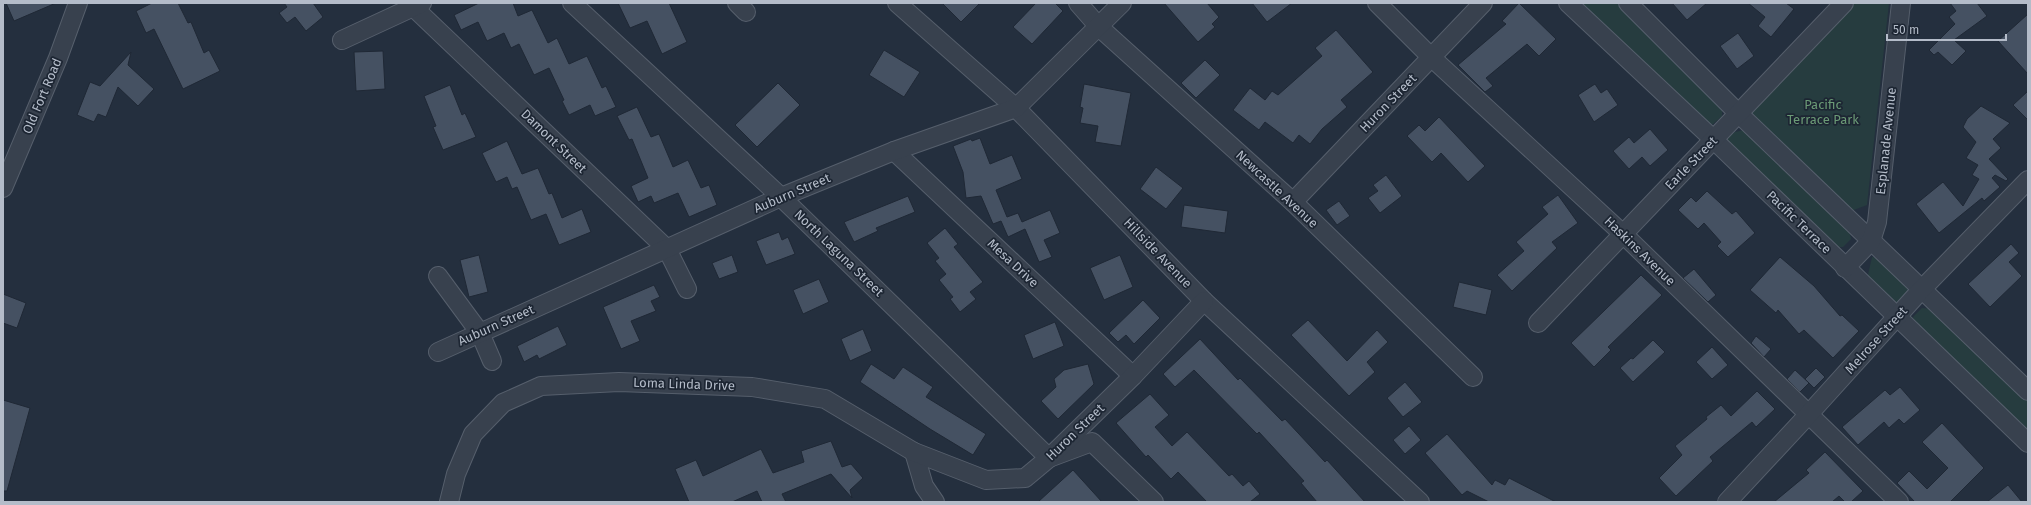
<svg xmlns="http://www.w3.org/2000/svg" width="2031" height="505" font-family="'Fira Sans',sans-serif">
<style>
.green{fill:#263c3f}
.building{fill:#455162;stroke:#1f2835}
.lines{fill:none;stroke-linecap:round;stroke-linejoin:round}
.minor-casing{stroke:#565f6c;stroke-width:20}
.minor{stroke:#38414e;stroke-width:18}
.labels{text-anchor:middle;dominant-baseline:central;stroke-width:3.5;stroke-linejoin:round;paint-order:stroke}
.street-label{font-size:13px;fill:#b4bcc9;stroke:#1d2633}
.park-label{font-size:13px;fill:#6b9a76;stroke:#1d2633}
</style>
<rect width="100%" height="100%" fill="#242f3e"/>
<g class="green">
<path d="M1575,3H1617L1722,106V116L1713,124H1703Z"/>
<path d="M1854,3H1889L1867,205L1851,211L1745,114Z"/>
<path d="M1744,130L1849,230L1851,239L1843,247H1834L1727,146L1728,137L1735,132Z"/>
<path d="M1872,257L1882,258L1907,283L1908,294L1900,303L1890,304L1867,279Z"/>
<path d="M1922,308L1934,309L2028,399V437L1915,329L1913,317Z"/>
</g>
<g class="building">
<path d="M6,3H56L14,21Z"/>
<path d="M152,3H178L188,23L191,22L204,53L209,50L220,71L183,89L154,29L146,33L136,11Z"/>
<path d="M284,3H313L323,17L306,31L295,17L287,23L279,13L287,7Z"/>
<path d="M479,3H513L518,16L532,10L548,43L557,38L569,64L587,56L602,88L606,86L616,107L595,116L590,105L569,115L562,101L564,100L549,68L534,75L519,44L511,48L504,33L487,41L478,22L461,30L454,15Z"/>
<path d="M618,3H669L687,42L662,54L647,21L630,28Z"/>
<path d="M942,3H980L961,22Z"/>
<path d="M1036,3H1055L1063,11L1032,44L1013,27Z"/>
<path d="M1164,3H1207L1219,17L1212,24L1215,27L1198,42Z"/>
<path d="M1252,3H1292L1267,22Z"/>
<path d="M1519,3L1556,39L1539,56L1527,44L1486,78L1493,86L1485,92L1458,65L1506,24L1502,21Z"/>
<path d="M1672,3H1707L1687,20Z"/>
<path d="M1748,3H1786L1794,9L1771,37L1758,26L1765,17Z"/>
<path d="M1950,3H1977L1987,16L1954,40L1966,51L1952,65L1938,52L1934,55L1929,50L1955,24L1949,17L1956,11Z"/>
<path d="M2028,14V74L1998,41Z"/>
<path d="M1336,30L1373,72L1341,100L1347,107L1322,129L1310,144L1299,135L1293,143L1265,122L1259,130L1233,110L1250,88L1265,100L1272,91L1278,95L1322,56L1315,48Z"/>
<path d="M1738,33L1754,56L1737,69L1720,46Z"/>
<path d="M884,50L920,72L904,97L869,75Z"/>
<path d="M383,51L385,89L356,91L354,52Z"/>
<path d="M131,52L128,65L154,89L138,106L118,87L106,117L98,114L94,122L77,115L90,82L100,86Z"/>
<path d="M1205,60L1220,75L1196,98L1181,83Z"/>
<path d="M778,83L800,105L757,147L735,125Z"/>
<path d="M1084,84L1131,93L1121,146L1095,142L1098,126L1080,123L1083,108L1080,107Z"/>
<path d="M1595,84L1601,93L1607,89L1618,105L1594,122L1578,95Z"/>
<path d="M450,85L462,115L465,113L476,137L443,150L433,127L436,126L424,96Z"/>
<path d="M2028,91V120L2013,105Z"/>
<path d="M1981,106L2010,123L1993,139L2001,148L1989,159L2008,179L2006,181L1995,175L1992,178L2000,187L1984,201L1982,198L1939,233L1916,204L1943,182L1963,206L1979,179L1972,175L1978,165L1966,158L1976,142L1963,127L1967,119Z"/>
<path d="M637,107L651,137L659,134L673,167L688,160L701,188L709,185L717,205L689,217L678,193L654,203L651,196L638,202L631,186L648,178L632,139L629,140L617,116Z"/>
<path d="M1439,117L1485,166L1468,182L1441,153L1432,162L1407,136L1419,125L1425,131Z"/>
<path d="M1650,129L1668,150L1650,166L1642,157L1629,169L1613,151L1629,137L1634,143Z"/>
<path d="M980,138L990,164L1012,155L1022,179L996,190L1007,217L1018,213L1022,222L1050,210L1060,233L1044,240L1052,257L1039,262L1025,229L1008,237L1001,221L993,224L981,196L966,198L963,172L953,146L971,139L972,141Z"/>
<path d="M507,141L522,174L538,168L549,194L552,193L562,218L582,209L591,232L559,245L546,214L531,220L517,187L512,189L507,177L496,182L482,153Z"/>
<path d="M1156,167L1183,188L1166,209L1140,189Z"/>
<path d="M1386,175L1402,196L1380,213L1368,198L1378,191L1373,185Z"/>
<path d="M1707,191L1732,214L1736,211L1755,233L1728,257L1717,246L1721,242L1704,223L1698,229L1678,210L1691,197L1696,202Z"/>
<path d="M1558,195L1578,223L1552,242L1557,248L1512,291L1497,275L1524,251L1516,242L1548,214L1542,207Z"/>
<path d="M908,196L915,212L876,228L878,231L854,242L844,222Z"/>
<path d="M1339,201L1350,216L1337,225L1326,210Z"/>
<path d="M1184,205L1228,211L1225,233L1181,227Z"/>
<path d="M945,228L958,244L954,247L983,282L970,292L976,299L960,312L950,299L953,297L939,280L946,274L935,261L939,258L927,243Z"/>
<path d="M779,232L782,240L788,237L795,254L766,265L756,241Z"/>
<path d="M2011,244L2019,253L2009,262L2022,276L1990,307L1968,284Z"/>
<path d="M479,255L488,292L469,297L460,260Z"/>
<path d="M732,255L738,272L719,279L712,263Z"/>
<path d="M1120,255L1133,287L1104,300L1090,268Z"/>
<path d="M1780,257L1814,286L1840,316L1842,315L1859,331L1833,358L1804,330L1799,334L1778,310L1776,313L1750,290Z"/>
<path d="M1694,269L1716,295L1708,302L1683,278Z"/>
<path d="M1641,275L1662,295L1608,347L1611,350L1594,367L1571,343Z"/>
<path d="M819,279L829,302L803,314L793,290Z"/>
<path d="M1459,282L1492,290L1486,315L1453,307Z"/>
<path d="M654,285L660,297L651,301L656,311L631,321L640,341L621,349L603,307Z"/>
<path d="M3,294L26,303L17,328L3,323Z"/>
<path d="M1143,300L1160,318L1134,344L1126,335L1118,342L1109,333Z"/>
<path d="M1308,320L1347,361L1377,330L1388,342L1367,362L1375,372L1349,396L1291,335Z"/>
<path d="M1055,322L1064,346L1033,359L1024,335Z"/>
<path d="M558,326L567,345L539,359L537,355L524,362L517,346Z"/>
<path d="M863,329L872,351L850,361L841,339Z"/>
<path d="M1756,336L1771,349L1764,357L1751,343Z"/>
<path d="M1200,339L1238,380L1240,378L1282,421L1285,419L1325,462L1327,460L1365,502H1317L1301,483L1304,481L1259,432L1257,434L1194,370L1175,387L1163,374Z"/>
<path d="M1653,340L1665,352L1633,382L1620,368L1631,358L1633,359Z"/>
<path d="M1712,347L1728,365L1712,379L1696,362Z"/>
<path d="M871,364L894,379L903,367L933,387L926,397L986,434L973,455L930,429L860,382Z"/>
<path d="M1088,364L1094,384L1058,419L1041,401L1056,387L1054,379L1064,370Z"/>
<path d="M1816,368L1825,377L1814,388L1805,379Z"/>
<path d="M1795,370L1809,383L1800,392L1787,379Z"/>
<path d="M1405,382L1422,402L1403,417L1387,398Z"/>
<path d="M1900,387L1920,410L1904,424L1899,419L1889,428L1884,422L1858,445L1842,427L1885,390L1890,395Z"/>
<path d="M1757,391L1775,409L1756,427L1752,422L1710,457L1713,461L1676,496L1659,478L1682,455L1675,446L1707,419L1706,417L1721,405L1731,416Z"/>
<path d="M1150,394L1169,415L1155,427L1172,446L1187,432L1229,476L1232,474L1243,486L1249,481L1260,494L1250,502H1207L1178,472L1171,479L1148,455L1146,457L1116,423Z"/>
<path d="M3,400L30,408L7,491H3Z"/>
<path d="M1942,423L1984,468L1950,502H1913L1914,501L1897,483L1909,471L1927,489L1948,468L1922,442Z"/>
<path d="M1409,426L1421,440L1405,454L1393,440Z"/>
<path d="M1447,434L1492,485L1495,480L1505,485L1509,478L1556,502H1489L1467,491L1462,495L1425,453Z"/>
<path d="M831,441L842,467L851,464L863,478L850,490L852,498L831,474L782,494L786,502H762L757,491L732,502H689L675,469L696,460L703,476L761,449L773,473L804,462L801,451Z"/>
<path d="M1825,452L1863,491L1851,502H1845L1839,496L1832,502H1774L1809,473L1806,470Z"/>
<path d="M1073,470L1102,502H1038Z"/>
<path d="M2008,485L2022,502H1987Z"/>
</g>
<g class="lines">
<defs>
<g id="minor">
<path d="M409,3L667,249L687,289"/>
<path d="M572,3L781,197L1049,458L1092,442L1154,502"/>
<path d="M737,3L746,12"/>
<path d="M897,3L1016,108L1204,301L1420,502"/>
<path d="M1078,3L1099,27L1293,202L1473,377"/>
<path d="M1377,3L1431,57L1623,234L1899,502"/>
<path d="M1568,3L1714,140L2028,443"/>
<path d="M1628,3L1738,113L2028,391"/>
<path d="M342,40L422,3"/>
<path d="M894,151L1133,376"/>
<path d="M3,188L58,58L78,3"/>
<path d="M1293,202L1483,3"/>
<path d="M1845,268L1871,241L1877,222L1901,3"/>
<path d="M438,276L480,333L492,361"/>
<path d="M1538,323L1844,3"/>
<path d="M438,352L781,197L894,151L1016,108L1122,3"/>
<path d="M914,452L924,486L935,502"/>
<path d="M449,502L456,474L473,434L503,403L541,386L619,382L752,387L825,399L914,452L986,480L1025,478L1049,458L1133,376L1204,301"/>
<path d="M1727,502L1808,415L1921,290L2028,180"/>
</g>
</defs>
<use href="#minor" class="minor-casing"/>
<use href="#minor" class="minor"/>
</g>
<g class="labels">
<g class="street-label">
<text transform="translate(42 96) rotate(-67)">Old Fort Road</text>
<text transform="translate(1388 103) rotate(-46)">Huron Street</text>
<text transform="translate(554 141) rotate(44)">Damont Street</text>
<text transform="translate(1886 141) rotate(-84)">Esplanade Avenue</text>
<text transform="translate(1691 163) rotate(-46)">Earle Street</text>
<text transform="translate(1277 189) rotate(43)">Newcastle Avenue</text>
<text transform="translate(792 193) rotate(-23)">Auburn Street</text>
<text transform="translate(1799 222) rotate(44)">Pacific Terrace</text>
<text transform="translate(1640 251) rotate(44)">Haskins Avenue</text>
<text transform="translate(839 253) rotate(44)">North Laguna Street</text>
<text transform="translate(1158 253) rotate(46)">Hillside Avenue</text>
<text transform="translate(1013 263) rotate(43)">Mesa Drive</text>
<text transform="translate(496 325) rotate(-24)">Auburn Street</text>
<text transform="translate(1876 340) rotate(-48)">Melrose Street</text>
<text transform="translate(684 384) rotate(2)">Loma Linda Drive</text>
<text transform="translate(1075 432) rotate(-44)">Huron Street</text>
</g>
<g class="park-label">
<text x="1823" y="104">Pacific<tspan x="1823" dy="15">Terrace Park</tspan></text>
</g>
</g>
<rect width="2031" height="505" fill="none" stroke="#b4bcc9" stroke-width="8"/>
<path d="M1887 34v6h119v-6" fill="none" stroke="#b4bcc9" stroke-width="2"/>
<text x="1893" y="34" font-size="12" fill="#b4bcc9" stroke="#1d2633" stroke-width="3" paint-order="stroke">50 m</text>
</svg>
